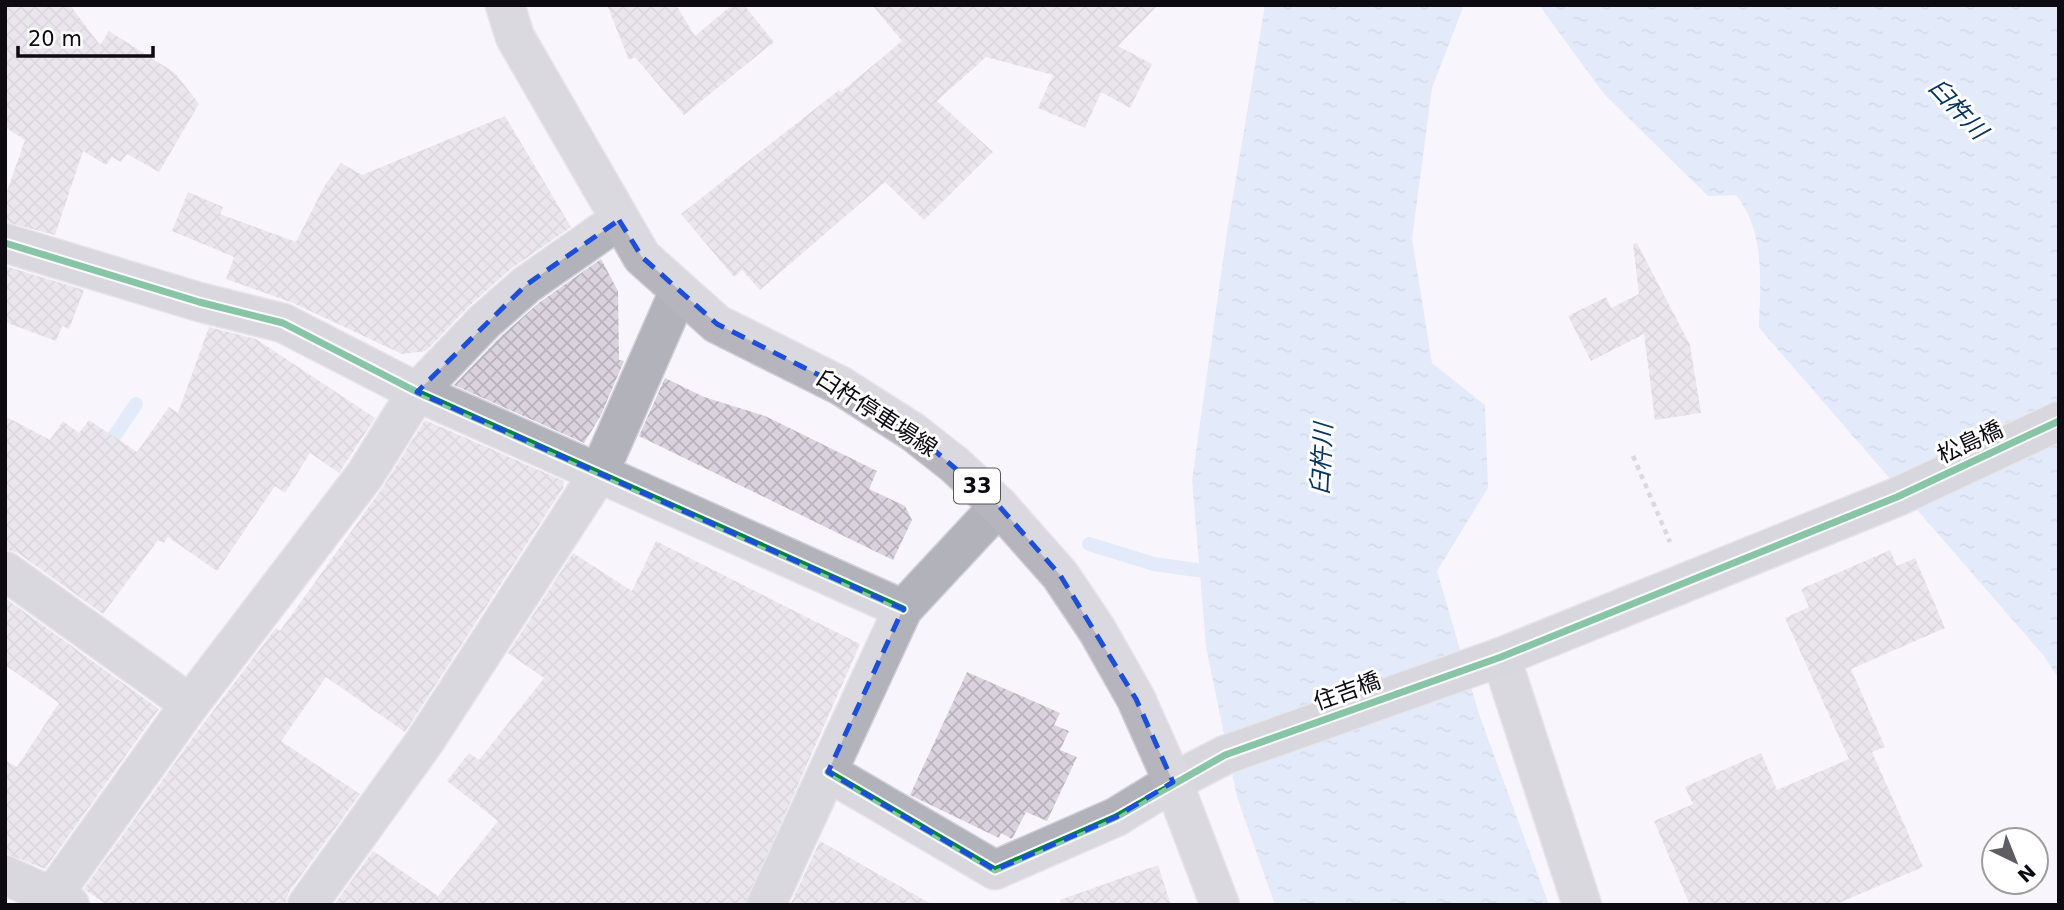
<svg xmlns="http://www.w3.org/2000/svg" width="2064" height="910" font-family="'DejaVu Sans','Noto Sans JP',sans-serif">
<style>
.water{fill:url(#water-ripples)}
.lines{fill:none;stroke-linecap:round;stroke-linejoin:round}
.stream{stroke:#c9def9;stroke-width:14}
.building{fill:url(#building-cross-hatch)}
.street-casing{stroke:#d2d0d6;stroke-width:41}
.secondary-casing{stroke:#d2d0d6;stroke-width:41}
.primary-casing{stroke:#d2d0d6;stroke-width:41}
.path{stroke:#b7b7bc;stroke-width:4.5;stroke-dasharray:5 5;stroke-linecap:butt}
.street{stroke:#b2b3ba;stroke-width:38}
.secondary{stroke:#b2b2ba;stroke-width:38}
.primary{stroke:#b6b5bd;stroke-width:38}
.cycleway-casing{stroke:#fff;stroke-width:11}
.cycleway{stroke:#00873e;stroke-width:7}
.marked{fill:none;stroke:#1d4ed8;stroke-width:5;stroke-dasharray:14 9;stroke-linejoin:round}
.labels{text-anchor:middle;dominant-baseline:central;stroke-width:6;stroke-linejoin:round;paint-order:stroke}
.shield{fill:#fff;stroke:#565458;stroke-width:2}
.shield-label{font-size:21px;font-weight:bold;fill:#0d0a11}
.street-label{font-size:23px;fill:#0d0a11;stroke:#fff}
.water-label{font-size:24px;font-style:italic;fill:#083460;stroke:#fff}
</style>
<defs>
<pattern id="water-ripples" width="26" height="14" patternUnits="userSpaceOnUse" patternTransform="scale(1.75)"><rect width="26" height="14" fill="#c9def9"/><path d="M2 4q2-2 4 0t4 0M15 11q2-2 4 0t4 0" fill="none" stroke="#abbdd4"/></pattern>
<pattern id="building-cross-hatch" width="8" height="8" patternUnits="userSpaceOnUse" patternTransform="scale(1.75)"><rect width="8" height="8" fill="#dad2dc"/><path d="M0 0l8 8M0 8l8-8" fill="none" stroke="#bab3bc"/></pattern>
</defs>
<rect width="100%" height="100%" fill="#f8f5fc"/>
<g class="water">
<path d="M1265,5H1464L1432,88L1412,239L1432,363L1485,405L1488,488L1437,571L1479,714L1549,905H1275L1237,797L1206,647L1192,480L1227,232Z"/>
<path d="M1539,5H2059V679L2044,656L1759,328C1760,283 1766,232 1736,195L1708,196L1604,94Z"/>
</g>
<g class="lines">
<g class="stream">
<path d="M105,450L136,404"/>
<path d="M1089,544L1154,564L1217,573"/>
</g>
</g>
<g class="building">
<path d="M5,5H70L100,45L109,31L175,73L199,104L159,172L127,154L121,162L112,157L106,165L83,151L55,235L5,222V197L25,140L5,127Z"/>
<path d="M607,5H676L695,36L732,5H744L774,42L684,115L635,57L629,60Z"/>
<path d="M872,5H1158L1118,46L1152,64L1130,108L1101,92L1085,128L1038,108L1053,75L986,57L937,101L993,152L924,220L885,182L760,290L742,270L734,277L681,214L839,90L841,92L902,41Z"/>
<path d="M505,116L571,227L512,268L469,306L426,351L402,354L293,303L226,279L234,257L172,231L188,192L223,207L220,214L296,242L325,185L341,163L362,175Z"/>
<path d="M1637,243L1690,345L1701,413L1655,420L1644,334L1591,361L1568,316L1606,297L1611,308L1639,294L1633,244Z"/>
<path d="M601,259L618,291L619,360L624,361L600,417L584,443L454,385L499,338L540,302Z"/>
<path d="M5,266L84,290L69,329L62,326L56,341L5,322Z"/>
<path d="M209,327L256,339L375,418L339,473L310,453L285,493L275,486L217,571L168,537L164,543L158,540L103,614L18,553L5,549V416L50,440L63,421L79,433L89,420L137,452L169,407L178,413Z"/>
<path d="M665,378L704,397L765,416L877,471L869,489L905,506L912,520L893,560L639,436Z"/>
<path d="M425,420L564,481L563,488L405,732L326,677L281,741L360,794L289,892L285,905H107L88,892L84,889L197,732L276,628L280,631L383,487Z"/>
<path d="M656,541L860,644L745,905H334L373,851L438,896L498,821L447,781L469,753L479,760L544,678L508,653L573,553L632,591Z"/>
<path d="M1890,550L1897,566L1915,558L1945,628L1851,669L1885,747L1872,752L1923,867L1834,905H1690L1654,821L1693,804L1685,787L1761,753L1777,790L1849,759L1785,618L1809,607L1801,589Z"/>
<path d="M5,598L159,709L45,869L5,853V760L17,767L59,703L5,665Z"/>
<path d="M967,672L1060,713L1054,725L1069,731L1060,750L1077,757L1047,821L1026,812L1012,839L1001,833L999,838L910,795Z"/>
<path d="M820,841L933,905H790Z"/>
<path d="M1158,865L1171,905H1061L1060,900Z"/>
</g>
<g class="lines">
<defs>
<g id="street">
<path d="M5,243L199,302L283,323L417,392L903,609"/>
<path d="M5,571L190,704"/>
<path d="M1501,657L1582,905"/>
<path d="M828,772L995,870L1116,817L1173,782"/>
<path d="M5,875L70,905"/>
<path d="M53,895L190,704L365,475L417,392L484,322L526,285L619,220"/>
<path d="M307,905L425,741L599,473L679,291"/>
<path d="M766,905L903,609L999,506"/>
</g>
<path id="secondary" d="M1173,782L1225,755L1501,657L1897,497L2059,421"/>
<path id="primary" d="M505,5L515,37L642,257L717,324L841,386L913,432L955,465L999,506L1060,575L1097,630L1136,699L1173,782L1220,905"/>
</defs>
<use href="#street" class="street-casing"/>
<use href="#secondary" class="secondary-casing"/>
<use href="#primary" class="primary-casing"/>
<path class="path" d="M1633,456L1670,542"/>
<use href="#street" class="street"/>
<use href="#secondary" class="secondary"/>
<use href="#primary" class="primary"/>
<defs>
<g id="cycleway">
<path d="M5,243L199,302L283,323L417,392L903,609"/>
<path d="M828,772L995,870L1116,817L1225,755L1501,657L1897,497L2059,421"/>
</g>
</defs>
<use href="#cycleway" class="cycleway-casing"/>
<use href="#cycleway" class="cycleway"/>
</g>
<path d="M0 0H2064V910H0ZM619,220L642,257L717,324L841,386L913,432L999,506L1060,575L1136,699L1173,782L1116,817L995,870L828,772L903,609L417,392L526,285Z" fill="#f8f5fc" fill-opacity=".55" fill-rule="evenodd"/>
<path class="marked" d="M619,220L642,257L717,324L841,386L913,432L999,506L1060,575L1136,699L1173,782L1116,817L995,870L828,772L903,609L417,392L526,285Z"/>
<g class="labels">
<rect class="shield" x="954" y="468.5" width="46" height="35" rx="5"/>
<g class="shield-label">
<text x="977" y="486">33</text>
</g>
<g class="street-label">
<text transform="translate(877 413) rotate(33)">臼杵停車場線</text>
<text transform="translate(1970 442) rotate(-25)">松島橋</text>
<text transform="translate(1347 691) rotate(-20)">住吉橋</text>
</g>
<g class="water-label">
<text transform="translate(1958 109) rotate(47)">臼杵川</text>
<text transform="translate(1322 459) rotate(-87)">臼杵川</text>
</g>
</g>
<rect width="2064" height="910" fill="none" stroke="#0d0a11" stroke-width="14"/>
<g transform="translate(2015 861) rotate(137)"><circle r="33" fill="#ffffff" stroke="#9e9da0" stroke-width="2"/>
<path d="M0-5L12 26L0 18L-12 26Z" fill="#5f5c63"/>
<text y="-10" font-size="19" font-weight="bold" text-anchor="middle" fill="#0d0a11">N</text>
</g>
<path d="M18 46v10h135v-10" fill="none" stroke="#0d0a11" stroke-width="3.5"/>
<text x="28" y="46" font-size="21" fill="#0d0a11" stroke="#ffffff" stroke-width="5" paint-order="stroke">20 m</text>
</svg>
